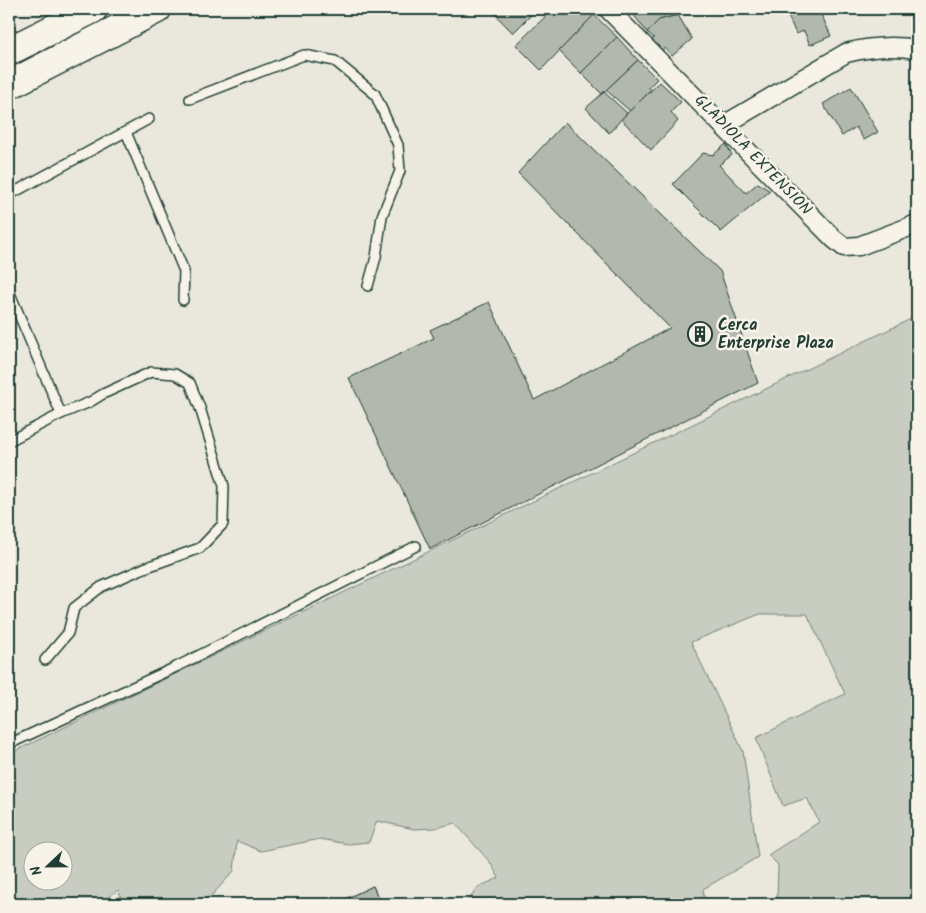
<svg xmlns="http://www.w3.org/2000/svg" width="926" height="913" font-family="Kalam,sans-serif">
<style>
.green{fill:#c8ccc1;stroke:#74847a;fill-rule:evenodd}
.building{fill:#b2b8ae;stroke:#1f3d34}
.lines{fill:none;stroke-linecap:round;stroke-linejoin:round}
.lane-casing{stroke:#1f3d34;stroke-width:12}
.street-casing{stroke:#1f3d34;stroke-width:21}
.primary-casing{stroke:#1f3d34;stroke-width:31}
.lane{stroke:#f7f3e8;stroke-width:9}
.street{stroke:#f7f3e8;stroke-width:18}
.primary{stroke:#f7f3e8;stroke-width:28}
.labels{text-anchor:middle;dominant-baseline:central;stroke-width:5;stroke-linejoin:round;paint-order:stroke}
.street-label{font-size:16px;fill:#1f3d34;stroke:#f7f3e8}
.poi-label{font-size:16px;font-weight:bold;fill:#1f3d34;stroke:#f7f3e8;text-anchor:start}
</style>
<rect width="100%" height="100%" fill="#eae8dd"/>
<filter id="ink" filterUnits="userSpaceOnUse"><feTurbulence type="fractalNoise" baseFrequency=".02" numOctaves="2"/><feDisplacementMap in="SourceGraphic" scale="10" xChannelSelector="R" yChannelSelector="G"/><feConvolveMatrix kernelMatrix="1 2 1 2 8 2 1 2 1" color-interpolation-filters="sRGB"/></filter>
<g filter="url(#ink)">
<path class="green" d="M917,316V904H780L777,897L778,865L768,855L819,822L807,798L783,806L756,738L845,694L807,614H760L691,642L743,751L758,857L703,889L705,904H466L478,887L499,878L490,862L455,823L435,828L414,829L377,821L369,842L348,844L320,839L261,851L237,841L234,871L213,894L200,904H124L118,890L98,904H9V754ZM32,850H62V880H32Z"/>
<g class="building">
<path d="M490,9H537L513,33Z"/>
<path d="M553,9H587L594,15L541,70L516,45Z"/>
<path d="M629,9H676L678,15L659,20L647,32Z"/>
<path d="M785,9H819L831,36L810,45L804,31L796,34Z"/>
<path d="M594,15L617,37L581,73L559,51Z"/>
<path d="M678,15L692,39L672,56L665,48L660,52L651,41L654,38L647,32L659,20Z"/>
<path d="M617,37L638,60L602,94L581,73Z"/>
<path d="M638,60L657,79L649,87L651,90L630,111L606,90Z"/>
<path d="M660,82L681,102L671,112L678,121L651,150L621,119Z"/>
<path d="M851,87L878,132L864,140L856,127L842,136L823,104Z"/>
<path d="M604,92L627,113L609,133L586,108Z"/>
<path d="M565,122L720,271L758,383L430,549L349,378L434,338L430,330L489,302L534,400L670,328L518,173Z"/>
<path d="M726,144L732,155L719,165L746,193L758,183L770,191L721,232L673,184L703,153L713,155Z"/>
<path d="M373,886L381,904H335Z"/>
<path d="M373,886L381,904H335Z"/>
</g>
<g class="lines">
<defs>
<g id="lane">
<path d="M190,99L304,55L335,61L375,94L398,145L400,171L382,216L376,257L368,286"/>
<path d="M126,132L184,271L183,300"/>
<path d="M9,195L149,119"/>
<path d="M9,291L61,414"/>
<path d="M9,441L61,414L90,402L103,394L151,372L175,374L190,383L200,408L224,486L223,524L200,548L144,568L101,587L74,608L68,633L45,660"/>
<path d="M9,744L176,667L416,546"/>
</g>
<g id="street">
<path d="M608,9L834,239L844,247L859,246L917,224"/>
<path d="M724,125L846,53C869,47 893,45 917,49"/>
</g>
<g id="primary">
<path d="M9,51L93,9"/>
<path d="M9,85L157,9"/>
</g>
</defs>
<use href="#lane" class="lane-casing"/>
<use href="#street" class="street-casing"/>
<use href="#primary" class="primary-casing"/>
<use href="#lane" class="lane"/>
<use href="#street" class="street"/>
<use href="#primary" class="primary"/>
</g>
</g>
<defs>
<symbol id="building-ring" viewBox="-11 -11 22 22"><circle r="9.5" fill="#f7f3e8" stroke="#1f3d34" stroke-width="1.5"/><path d="M-4-6H4V6H1V3H-1V6H-4ZM-2.5-4.3h1.7v1.8h-1.7ZM.8-4.3h1.7v1.8H.8ZM-2.5-1h1.7V.8h-1.7ZM.8-1h1.7V.8H.8Z" fill="#1f3d34"/></symbol>
</defs>
<g fill-rule="evenodd">
<use href="#building-ring" x="686" y="320" width="28" height="28"/>
</g>
<g class="labels">
<g class="street-label">
<text transform="translate(753 155) rotate(46)">GLADIOLA EXTENSION</text>
</g>
<g class="poi-label">
<text x="718" y="325">Cerca<tspan x="718" dy="18">Enterprise Plaza</tspan></text>
</g>
</g>
<rect width="926" height="913" fill="none" stroke="#f7f3e8" stroke-width="30"/>
<rect x="15" y="15" width="896" height="883" fill="none" stroke="#1f3d34" stroke-width="2" filter="url(#ink)"/>
<g transform="translate(48 866) rotate(248)"><circle r="24" fill="#f7f3e8" stroke="#a1aaa0"/>
<path d="M0-4L9 19L0 12L-9 19Z" fill="#1f3d34"/>
<text y="-8" font-size="14" font-weight="bold" text-anchor="middle" fill="#1f3d34">N</text>
</g>
</svg>
